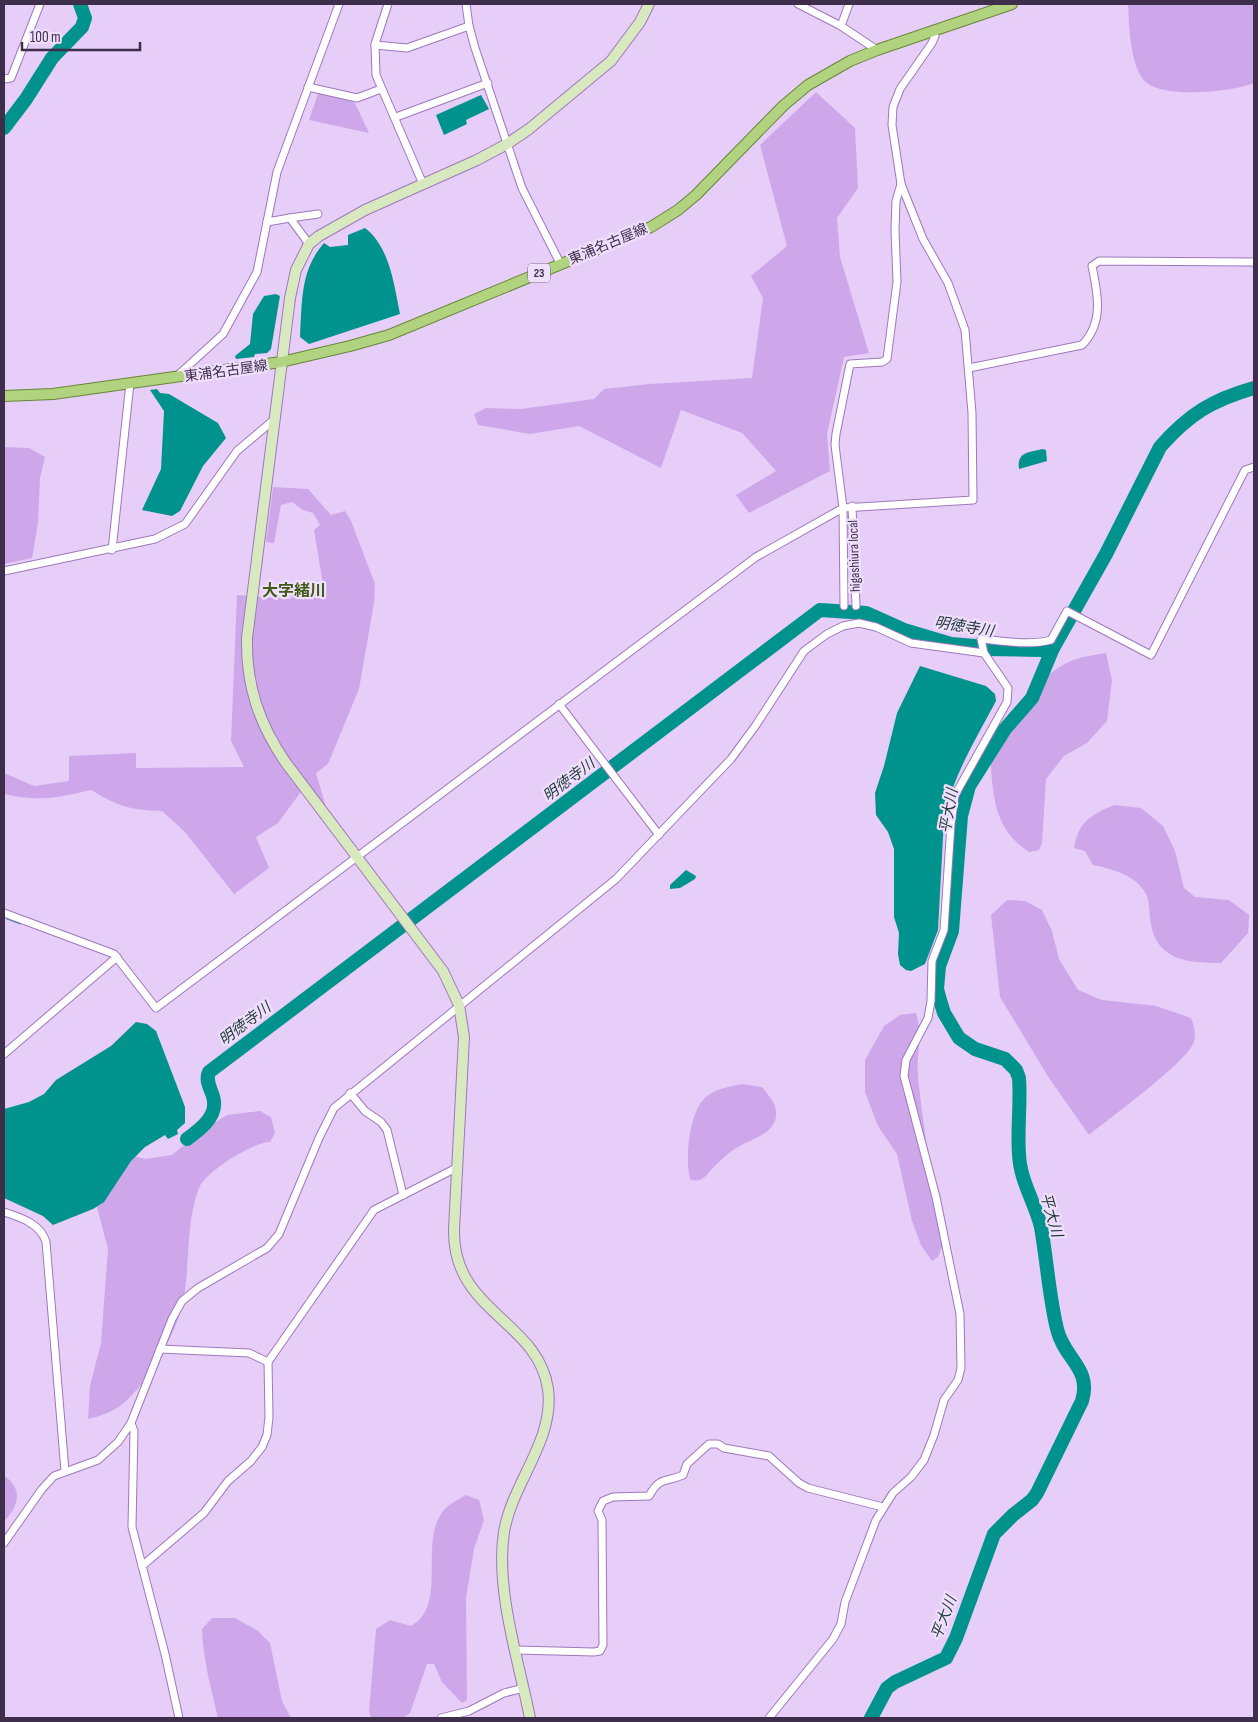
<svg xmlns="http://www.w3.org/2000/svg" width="1258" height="1722" font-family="'Sofia Sans Condensed','Noto Sans JP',sans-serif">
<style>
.green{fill:#cda7ea}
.water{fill:#00928c}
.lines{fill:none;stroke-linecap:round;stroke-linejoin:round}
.stream{stroke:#00928c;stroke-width:2.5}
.river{stroke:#00928c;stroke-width:14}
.street-casing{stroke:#9e78bb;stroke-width:9}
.secondary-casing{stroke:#9e78bb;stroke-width:12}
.primary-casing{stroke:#678636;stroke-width:12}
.street{stroke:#fff;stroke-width:7}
.secondary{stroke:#d8e9bf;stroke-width:10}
.primary{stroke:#b1d37f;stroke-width:10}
.labels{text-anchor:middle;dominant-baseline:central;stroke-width:4.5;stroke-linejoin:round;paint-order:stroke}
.shield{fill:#efdffc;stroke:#746380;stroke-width:1}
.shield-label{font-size:12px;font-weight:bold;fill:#3f2e4b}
.street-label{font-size:14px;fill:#3f2e4b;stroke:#efdffc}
.water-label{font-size:15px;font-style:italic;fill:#243d3b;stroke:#efdffc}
.quarter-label{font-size:16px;font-weight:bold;fill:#3e5b17;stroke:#efdffc}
</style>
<rect width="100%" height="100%" fill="#e6cef9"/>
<g class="green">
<path d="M1128,4H1254V83C1233,92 1158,100 1143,79C1130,63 1129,24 1128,4Z"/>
<path d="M319,91L355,103L369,133L309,120Z"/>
<path d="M816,92L855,128L858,188L837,218L840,257L869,353L844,357L827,434L830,471L749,513L736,495L776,471L742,433L681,410L661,468L579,426L530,434L478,425L474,414L486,408L521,409L594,399L604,389L649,384L752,378L763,298L751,276L787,246L760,145Z"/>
<path d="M4,447L29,448L45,457L40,478L38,523L32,558L4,564Z"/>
<path d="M273,487L308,489L331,515L345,511L351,521L375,584L374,603L359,689L328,764L316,773L329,817L303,789L278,823L256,837L269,868L234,894L185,832L162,811C129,810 118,806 91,790C56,798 40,802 4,794V773L34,786L69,781V756L136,753V768L244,767L231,741L237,595L291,599L295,582L323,584L314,530L320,525L313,513L303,510L292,502L281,505L274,543L266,542Z"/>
<path d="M1106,653L1112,680L1107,721L1087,743L1064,756L1046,779L1042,843L1039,850L1029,852C1008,838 998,821 994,796C992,782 989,764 993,751C1004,718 1043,670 1076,659C1085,656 1096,655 1106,653Z"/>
<path d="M1114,805L1141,808L1163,826L1175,851L1184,888L1195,897L1229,900L1249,915L1248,933L1221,963C1190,963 1157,961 1151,924C1149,915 1150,902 1146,894C1136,875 1112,869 1093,865L1085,851L1074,848C1079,821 1091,815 1114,805Z"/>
<path d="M1007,900L1025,901L1042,910L1052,931L1059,959L1078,990L1102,1000L1156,1006L1191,1018C1194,1025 1197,1036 1193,1044C1183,1065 1111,1117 1089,1135L1049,1078L1000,997L991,915Z"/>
<path d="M916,1013C923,1035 916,1055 918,1077C924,1133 933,1189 943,1244L938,1257L932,1261L921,1245L912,1221L897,1154L878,1126L865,1092V1060L884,1026L900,1015Z"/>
<path d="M742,1084L762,1087C766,1092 773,1100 775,1106C782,1132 755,1137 738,1147C731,1151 723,1158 717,1164C708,1172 703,1185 690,1179C685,1159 689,1116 703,1100C712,1089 729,1087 742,1084Z"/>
<path d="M260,1111L271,1117L275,1133L270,1142C253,1142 205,1172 199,1188C186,1222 190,1261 184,1297C179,1330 147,1386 120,1406C110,1413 100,1416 88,1419L90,1386L101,1343L108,1249L97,1207L98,1177L116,1151L145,1159L172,1155L197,1134L227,1115Z"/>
<path d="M4,1476C24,1488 18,1508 4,1521Z"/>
<path d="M466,1495L479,1500L484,1520L474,1549L466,1598L467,1700L462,1703L442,1682L434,1664H427L410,1713L403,1718H371L369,1711L376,1629L390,1620L411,1626C450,1605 416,1537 446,1508C451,1503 459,1499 466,1495Z"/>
<path d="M212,1618H235L258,1631L270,1643L282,1701L291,1718H218C211,1688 203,1660 202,1629Z"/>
</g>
<g class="water">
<path d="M481,95L489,109L466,120L467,124L444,135L436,115Z"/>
<path d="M365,228C390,247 394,285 400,314L309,344L300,337C302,303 300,270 324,243L330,247L348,245V235Z"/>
<path d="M276,294L280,296L271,349L267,353L255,354L254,357L236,359L235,356L250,344L253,314L264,296Z"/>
<path d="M157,389L160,393L169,394L218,423L226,438L203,466L180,511L172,516L142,510L161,469L164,411L150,390Z"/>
<path d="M1042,449L1046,450L1047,461L1019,469C1017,451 1029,453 1042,449Z"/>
<path d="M920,666L986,686L995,694L996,701C976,739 952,777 944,819L938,930L925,964L911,971L906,970L900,965L898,954L899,933L894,917V849L888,832L876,815L875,793L884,766L897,713Z"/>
<path d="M686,870L696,876L695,879L680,888L670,889V885Z"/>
<path d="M136,1022L147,1024L156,1031L185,1107V1123L177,1130L178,1134L168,1139L165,1135L145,1147L131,1161L104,1202L93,1209L53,1225L43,1216L4,1198V1109L29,1102L44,1094L56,1080L111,1046Z"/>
</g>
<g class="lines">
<path class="stream" d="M7,918L20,923"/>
<g class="river">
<path d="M4,128L26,99L52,58L82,27L85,18L80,4"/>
<path d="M187,1139C198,1131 216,1118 214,1102C214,1092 204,1083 209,1072L820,610L866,613L904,630L951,644L975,646L985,649L1043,650L1053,648"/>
<path d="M871,1718L887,1688L895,1682L946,1658L956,1638L994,1534L1013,1515L1032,1500L1037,1493L1082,1401C1092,1368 1064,1359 1057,1329C1049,1296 1047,1261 1041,1227C1035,1202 1020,1181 1019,1154C1017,1129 1021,1103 1019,1078L1016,1070L1005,1059L975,1049L959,1038L944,1013L940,1000L937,989L939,966L952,931L961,816L969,786L1005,729L1032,698L1053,648L1106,554L1160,447C1189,414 1212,400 1254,388"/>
</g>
<defs>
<g id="street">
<path d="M388,4L375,44L376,75L423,184"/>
<path d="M466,4L469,26L475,48L522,188L561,265"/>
<path d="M798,4L841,26L877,50"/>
<path d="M841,26L849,4"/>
<path d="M375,45L407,48L469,26"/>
<path d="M4,79L11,78L40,4"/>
<path d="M308,87L357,98L381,89"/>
<path d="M396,117L488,83"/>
<path d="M290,218L318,214"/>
<path d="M267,222L290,218L309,244"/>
<path d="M969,368L1082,345C1104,323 1098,294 1092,266L1099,261L1254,262"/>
<path d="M177,376L223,334L257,272L277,172L339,4"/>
<path d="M852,506L856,606"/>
<path d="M112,550L130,383"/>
<path d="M4,571L155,539L185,524L237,451L276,418"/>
<path d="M844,606L843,508L835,445L836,434L850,364L882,362L887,359L897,282L895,230L896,201L901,184"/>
<path d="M559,704L659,835"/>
<path d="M4,913L114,954L156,1008L756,557L843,508L973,500L972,413L965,330L948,283L923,239L901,184L892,125L893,107L900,89L932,43L935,36L934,31"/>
<path d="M4,1054L117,957"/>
<path d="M350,1093L365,1111L381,1122L387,1130L403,1195"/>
<path d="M4,1212C20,1217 41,1224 46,1242L65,1471"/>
<path d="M160,1349L249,1353L268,1362"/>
<path d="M131,1423L134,1431L132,1527L165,1654L179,1718"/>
<path d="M4,1543L42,1489L54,1476L98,1460L118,1442L131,1423L172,1319L182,1301L198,1288L267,1248L279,1234L319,1138L334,1108L616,879L731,759L756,725L804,651L827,634L843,626L859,623L876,627L911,643L984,653"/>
<path d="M142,1566L204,1513L228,1481L251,1461L262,1447L267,1435L269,1417L268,1362L374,1210L456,1168"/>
<path d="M516,1650L594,1652L600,1651L603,1645L602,1520L598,1511L603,1501L613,1497L649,1496C660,1476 665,1483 683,1475L687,1464L709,1444H718L724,1448L769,1456L799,1483L808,1488L883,1507"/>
<path d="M441,1718L469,1711L504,1693L524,1688"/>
<path d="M769,1718L833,1639L841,1624L845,1602L876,1520L893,1493L911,1477L924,1460L934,1435L944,1400L958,1380L961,1368L960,1314L936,1197L904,1076L906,1060L928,1018L931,1001L932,961L944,930L951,824L955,795L1007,702L1008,688L984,653L981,639C1004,641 1029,646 1051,640L1067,611L1151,655L1245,470L1254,467"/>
</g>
<path id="secondary" d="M530,1718C519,1662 495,1589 504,1532C512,1483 555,1440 548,1389C538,1320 452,1312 454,1229L464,1037L459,1005L443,971L286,763C259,724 246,685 247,638L290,298L296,270L309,244L319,236L365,210L477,160L507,144L529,129L611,61L640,22L649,4"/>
<path id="primary" d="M4,396L53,394L281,362L350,346L389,335L651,227L678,210L696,195L783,106L808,85L850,61L877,50L1012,4"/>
</defs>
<use href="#street" class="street-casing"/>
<use href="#secondary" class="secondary-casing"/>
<use href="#primary" class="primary-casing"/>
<use href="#street" class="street"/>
<use href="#secondary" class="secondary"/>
<use href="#primary" class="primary"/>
</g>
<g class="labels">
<rect class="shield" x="528" y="263.5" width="22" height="19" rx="4"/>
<g class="shield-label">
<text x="539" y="273">23</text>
</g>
<g class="street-label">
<text transform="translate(608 244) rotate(-23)">東浦名古屋線</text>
<text transform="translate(226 371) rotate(-8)">東浦名古屋線</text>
<text transform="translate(854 556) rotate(-92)">higashiura local</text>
</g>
<g class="water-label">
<text transform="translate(964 627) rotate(9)">明徳寺川</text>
<text transform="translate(569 780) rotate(-37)">明徳寺川</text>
<text transform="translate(949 811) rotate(-80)">平大川</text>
<text transform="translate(245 1024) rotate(-37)">明徳寺川</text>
<text transform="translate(1051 1215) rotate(74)">平大川</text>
<text transform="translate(944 1618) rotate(-69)">平大川</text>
</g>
<g class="quarter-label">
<text x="294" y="591">大字緒川</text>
</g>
</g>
<rect width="1258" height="1722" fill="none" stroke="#3f2e4b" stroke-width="10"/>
<path d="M22 42v8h118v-8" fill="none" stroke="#3f2e4b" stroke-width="2.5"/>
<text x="30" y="42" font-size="15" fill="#3f2e4b" stroke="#efdffc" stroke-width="4" paint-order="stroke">100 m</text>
</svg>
